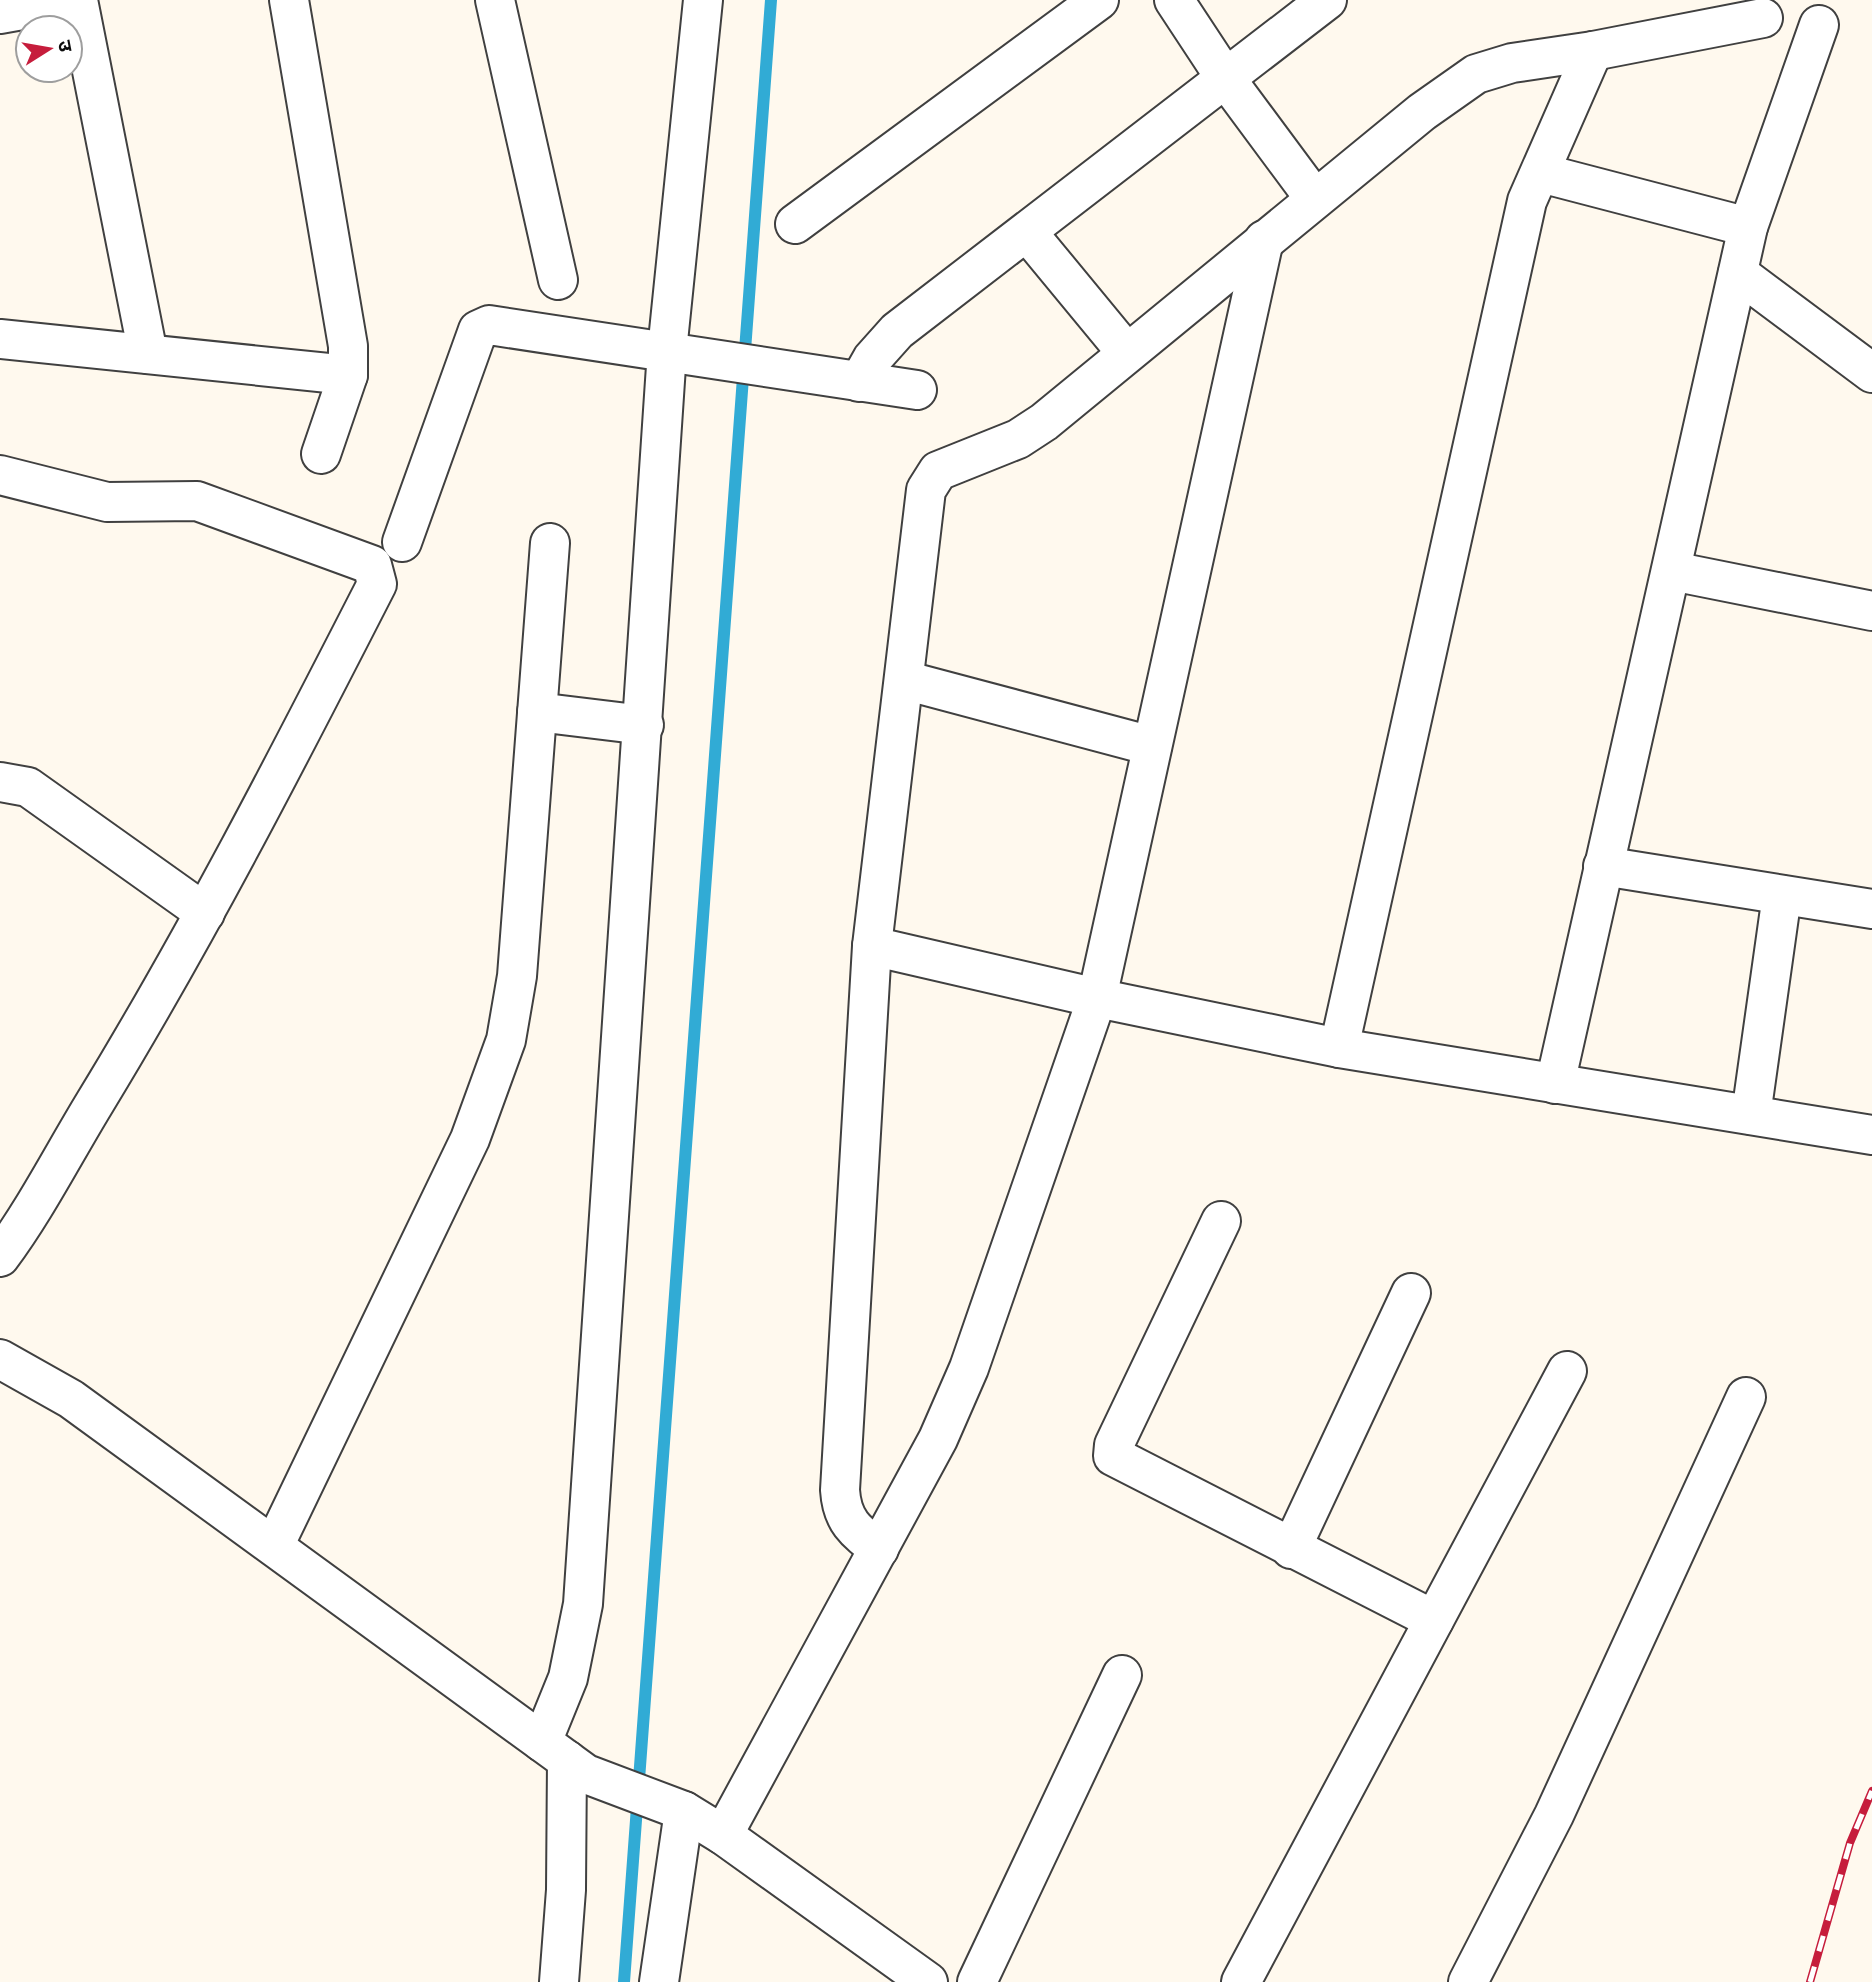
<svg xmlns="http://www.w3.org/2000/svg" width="1872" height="1982" font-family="'Zilla Slab','Noto Sans Devanagari',serif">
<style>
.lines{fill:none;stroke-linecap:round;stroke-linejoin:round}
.stream{stroke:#31abd5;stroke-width:12}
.minor-casing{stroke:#404040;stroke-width:42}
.minor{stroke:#fff;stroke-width:38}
.rail-casing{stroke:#c61d3c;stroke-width:8}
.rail{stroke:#fff;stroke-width:5;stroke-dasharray:16;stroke-linecap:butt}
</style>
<rect width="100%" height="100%" fill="#fff9ee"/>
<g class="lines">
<path class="stream" d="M624,1982L771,0"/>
<defs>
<g id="minor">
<path d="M78,0L148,354"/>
<path d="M289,0L348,346V375L321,454"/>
<path d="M495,0L558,280"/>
<path d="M1174,0L1226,79L1315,199"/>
<path d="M0,14L78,0"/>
<path d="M1541,173L1748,227"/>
<path d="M795,224L1099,0"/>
<path d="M1027,232L1126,352"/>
<path d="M1738,273L1872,373"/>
<path d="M0,339L348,375"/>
<path d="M859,382L872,359L897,331L1327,0"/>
<path d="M0,475L107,502L197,501L372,565L377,584C287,760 197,935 94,1104C63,1155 35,1210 0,1257"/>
<path d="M402,542L478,330L489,325L917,390"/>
<path d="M1672,571L1872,611"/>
<path d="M904,680L1152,746"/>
<path d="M537,712L644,725"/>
<path d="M0,782L28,787L205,913"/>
<path d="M1603,866L1872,909"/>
<path d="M872,946L1097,998L1339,1048L1872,1135"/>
<path d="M1339,1048L1527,201L1593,51"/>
<path d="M1555,1084L1748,227L1819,25"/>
<path d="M1751,1115L1782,895"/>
<path d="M1221,1221L1114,1445L1113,1456L1434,1620"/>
<path d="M0,1359L71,1399L586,1774L684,1811L723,1835L928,1982"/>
<path d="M274,1546L470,1139L506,1040L517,976L550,543"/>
<path d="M879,1549C855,1531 842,1521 840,1490L872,946L926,490L938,471L1018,439L1044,422L1422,112L1476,74L1512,63L1593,51L1763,18"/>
<path d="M1291,1549L1411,1293"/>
<path d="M542,1742L568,1678L583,1604L667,351L703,0"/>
<path d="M723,1835L938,1439L969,1368L1097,998L1264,240"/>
<path d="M559,1982L566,1890L567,1760"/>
<path d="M659,1982L684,1811"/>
<path d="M977,1982L1122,1675"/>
<path d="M1241,1982L1567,1371"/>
<path d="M1468,1982L1554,1815L1746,1397"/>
</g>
</defs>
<use href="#minor" class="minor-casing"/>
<use href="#minor" class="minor"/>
<defs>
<path id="rail" d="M1810,1982L1850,1843L1872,1791"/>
</defs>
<use href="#rail" class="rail-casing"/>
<use href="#rail" class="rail"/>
</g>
<g transform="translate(49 49) rotate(79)"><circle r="33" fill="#ffffff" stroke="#9e9e9e" stroke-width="2"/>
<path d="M0-5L12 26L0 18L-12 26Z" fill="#c61d3c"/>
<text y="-10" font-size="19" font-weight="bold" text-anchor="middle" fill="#0d0d0d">उ</text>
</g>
</svg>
